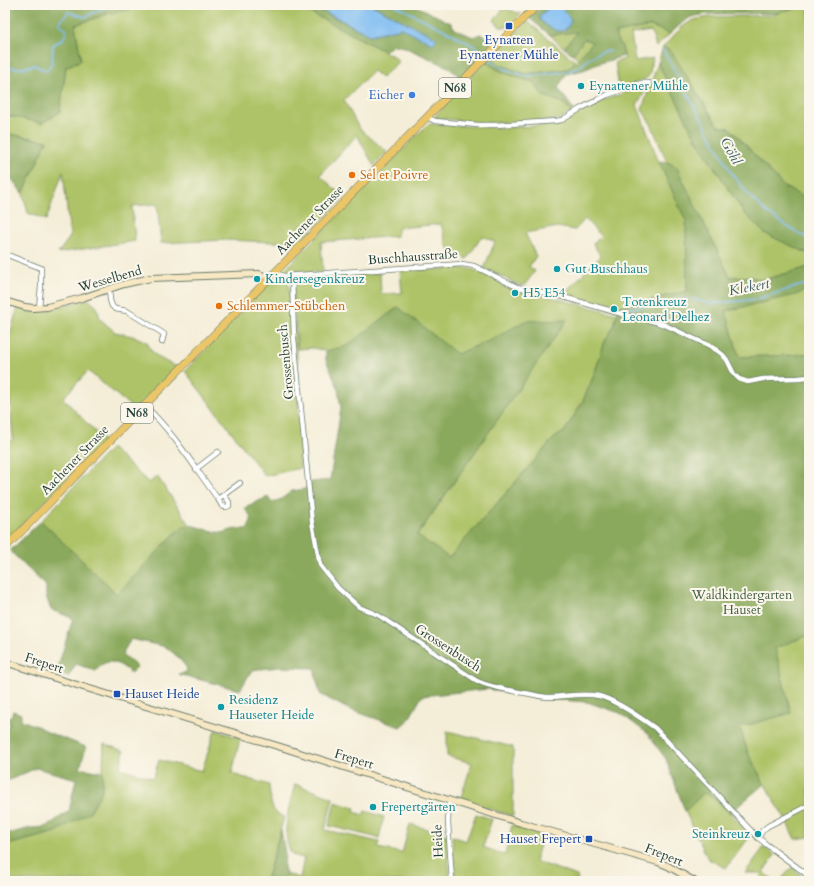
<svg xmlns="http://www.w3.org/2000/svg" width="814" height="886" font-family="Cardo,serif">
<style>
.green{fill:#aec367;stroke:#66804e}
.forest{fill:#8aa95c;stroke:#547348}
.water{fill:#7ebcf2;stroke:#4e7c93}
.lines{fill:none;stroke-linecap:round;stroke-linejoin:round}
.stream{stroke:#7ebcf2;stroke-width:1.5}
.street-casing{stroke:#6a7b6d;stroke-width:6}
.secondary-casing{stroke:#6a7b6d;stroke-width:8}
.primary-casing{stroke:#6a7b6d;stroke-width:8}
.street{stroke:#fff;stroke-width:4.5}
.secondary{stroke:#f7e8c3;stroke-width:6}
.primary{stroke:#ebc669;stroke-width:7}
.transit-dot{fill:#1a4fb4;stroke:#fbf7ec;stroke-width:1.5}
.culture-dot{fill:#0f9aa8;stroke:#fbf7ec;stroke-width:1.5}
.shop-dot{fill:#3f7fe0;stroke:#fbf7ec;stroke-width:1.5}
.food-dot{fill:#e8710a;stroke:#fbf7ec;stroke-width:1.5}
.labels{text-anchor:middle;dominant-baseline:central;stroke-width:4;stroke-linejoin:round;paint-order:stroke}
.shield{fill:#fbf7ec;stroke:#61756b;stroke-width:1}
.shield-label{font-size:12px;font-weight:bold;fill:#1f3d34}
.transit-label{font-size:13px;fill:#164399;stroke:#fbf7ec}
.culture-label{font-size:13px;fill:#0d838f;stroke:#fbf7ec;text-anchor:start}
.shop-label{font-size:13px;fill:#366cbe;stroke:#fbf7ec;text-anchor:end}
.food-label{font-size:13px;fill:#c56008;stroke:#fbf7ec;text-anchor:start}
.street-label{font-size:13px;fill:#1f3d34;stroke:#fbf7ec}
.park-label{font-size:13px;fill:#435e41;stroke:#fbf7ec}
.water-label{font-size:14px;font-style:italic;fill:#375d64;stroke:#fbf7ec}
</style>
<rect width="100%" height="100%" fill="#fbf7ec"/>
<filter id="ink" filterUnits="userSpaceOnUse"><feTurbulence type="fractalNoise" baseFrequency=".025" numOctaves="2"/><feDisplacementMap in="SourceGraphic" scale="8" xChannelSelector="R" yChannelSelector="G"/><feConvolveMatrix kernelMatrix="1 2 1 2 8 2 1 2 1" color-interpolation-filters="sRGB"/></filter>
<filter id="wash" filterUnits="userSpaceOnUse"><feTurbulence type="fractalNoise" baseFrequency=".012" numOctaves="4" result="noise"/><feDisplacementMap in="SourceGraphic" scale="16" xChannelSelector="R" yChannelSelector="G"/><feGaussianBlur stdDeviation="0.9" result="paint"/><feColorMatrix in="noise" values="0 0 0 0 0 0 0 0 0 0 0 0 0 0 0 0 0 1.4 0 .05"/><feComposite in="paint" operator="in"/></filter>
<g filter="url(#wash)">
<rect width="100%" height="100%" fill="#f4edd7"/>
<g class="green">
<path d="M144,5H310L307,11L393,56L399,61L382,78L373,71L344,100L359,128L387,152L374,166L357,135L320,175L344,198L298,243L226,240L161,243L157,204L132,206L135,241L58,253L70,237L63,172L46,220L28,213L23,194L47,141L5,133V115L42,123L60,112L66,67L81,60L75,25L107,14L137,8Z"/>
<path d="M809,6V200L784,187L730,128L718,126L671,51L663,47L682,27L693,20L709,17L774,15L782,11Z"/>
<path d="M504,8L521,14L509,27H500L494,20Z"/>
<path d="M527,21L575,61L568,69L526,74L500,65L491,57Z"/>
<path d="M651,26L670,34L656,47L651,31L631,34L635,61L653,58L649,76L645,79L619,89L615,62L625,59L622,47L616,38L615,33Z"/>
<path d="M578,31L564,48L550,35Z"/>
<path d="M584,39L593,42L578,59L573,54Z"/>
<path d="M485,61L525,80L534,82L542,95L565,104L571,112L560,119L546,121L486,123L435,118L436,115Z"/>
<path d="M658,63L696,139L744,213L764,233L809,254V267L763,280L751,277H730L676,167L667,162L652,126L642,109Z"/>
<path d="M645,86C646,93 640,99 637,105L658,160L686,221L687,291L619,307L618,311L562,295L601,256L593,244L601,236L585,219L575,230L558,227L525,233L536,256L529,267L535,271L524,286L515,283L484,268L495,242L482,236L467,259L448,249L441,224L398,228L397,236L321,242L323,272L281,273L428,124L504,128L559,124L598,102Z"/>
<path d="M466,268L481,272L515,288L617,314L614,326L605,341L594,375L583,401L564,432L554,438L449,558L417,536L566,320L491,340L457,354L398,307L347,346L326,351L313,348L298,349L292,282L296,279L380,273L381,294L402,293L400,271Z"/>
<path d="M273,278L288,280L297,349L300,468L265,476L185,371Z"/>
<path d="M807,289H809V353L796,355L739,357L726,311L795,295Z"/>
<path d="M88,299L97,307L100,319L115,332L136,337L147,342C151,356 166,362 178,367L135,410L88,371L63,398L104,441L5,542V442L13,440L8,376H5V340H8L18,307L36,312Z"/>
<path d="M111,448L149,483L157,476L190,525L181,527L117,595L41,521Z"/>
<path d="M809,635V837L795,839L783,815L764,783L748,753L740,727L791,713L775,648Z"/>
<path d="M215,730L240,738L232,774L269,785C271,798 269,813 284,817L266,881H5V848L7,845L56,832L102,791L104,744L124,751L120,768L153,778L159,760L202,771Z"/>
<path d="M447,731L513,747V816L460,800L472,763L447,756Z"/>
<path d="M295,784L333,798L325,830L379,842L378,848L402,853L410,824L447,835L450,881H285L286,874L300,878L304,858L292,855C280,832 289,808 295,784Z"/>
<path d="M705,791L730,813L751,835L726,868L708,859L685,811Z"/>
<path d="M335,802L355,808L354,812L363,815L365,811L384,817L379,838L329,826Z"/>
<path d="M476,814L492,819L483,847L505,855L512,825L543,835L535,861L577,876L578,881H455L452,836L466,841Z"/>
<path d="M764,847L775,855L763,872L775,881H762L760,873H745Z"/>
<path d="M792,867L809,881H780Z"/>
</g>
<g class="forest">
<path d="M5,5H144L137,8L107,14L75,25L81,60L66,67L60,112L42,123L5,115Z"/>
<path d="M310,5H315L314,7L370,35L401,28L436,38L371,5H414L451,23L455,29L473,37L480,34C486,37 491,39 491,46L461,78L448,67L420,54L404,47L394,45L384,51L307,11Z"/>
<path d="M543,5H553L540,15L571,20L569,17L559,5L591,6L598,5H609L618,10L629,5H637L645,8H671L675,5H809V6L782,11L778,13L706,14L691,17L683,22L670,34L651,26L616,33V38L622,47L624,56L600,63L583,70L566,74L558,88L574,110L571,112L565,104L542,95L534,82C517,78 499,73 485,61L491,57L500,65L526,74L568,69L578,59L593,42L584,39L573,54L564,48L577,32L550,35L529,18Z"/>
<path d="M663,47L671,51L718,126L730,128L784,187L809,200V254L764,233L744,213L696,139L658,63Z"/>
<path d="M5,133L47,141L23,194L5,170Z"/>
<path d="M659,162H667L676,166L730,277H751L763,280L809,267V289L795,295L726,311L739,357L796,355L809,353V635L775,648L791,713L740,727L748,753L764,784L730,813L705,792L685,811L666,759L647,733L620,713L587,702L545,699L488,689L422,696L409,719L400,727L348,709L320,694L314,668L278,667L252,670L240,690L178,674L184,673L187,671L186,667L178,657L166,647L131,639L122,654L137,667L131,673C119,663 107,655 96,671L76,664L68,677L56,673L73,618L51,610L46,596V586L10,551L41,521L117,594L181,527L190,525L221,533L235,529H247C253,516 253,520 245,509L247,506L268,497L271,502L280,500L292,491L305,489L311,482L330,480L341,408L338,388L326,360V351L347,346L398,307L457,354L491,340L525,321L567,320L417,535L449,558L554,438L564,432L583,401L594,375L605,341L614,326L619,307L687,291L686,221Z"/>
<path d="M13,711L21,714V720L39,727L47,732L86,747L80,768L103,772L102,791L90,812L56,832L7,845L5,848V831L11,833L31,828L46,827L69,811L76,779L36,768L7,781L5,780V729H7L10,723L5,721V716L11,718Z"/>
<path d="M281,830L285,853L284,867L286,874L285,881H266Z"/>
</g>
<g class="water">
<path d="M315,5H371L437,38L433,44L401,28L370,35L314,6Z"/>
<path d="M553,5H559L569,17L571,20C570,23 568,27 566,29C558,35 546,25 540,20V15Z"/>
</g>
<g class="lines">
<g class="stream">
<path d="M395,5L458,37L479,49L485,55"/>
<path d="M663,50L732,174L752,199L768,213L786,226L803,236L809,239"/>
<path d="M488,58L497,65L508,70L525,76L565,72L579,68L588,59L602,52L611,51"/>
<path d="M5,65C13,70 25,68 34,65L47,71L52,63L53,45L63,39L67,30L59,23L68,12L85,17L103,8L123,5"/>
<path d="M693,299L711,304L757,299L809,283"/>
<path d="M627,309L688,299"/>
</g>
</g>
</g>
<g filter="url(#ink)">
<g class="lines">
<defs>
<g id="street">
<path d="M427,117L435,121L478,125H495L556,121L562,120L580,109L607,95L642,83H649"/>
<path d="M5,254L41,268V286L39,308"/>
<path d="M275,272L278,274L284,276L462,264L474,266L517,287L560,296L629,316L656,322L665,325L710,346L718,351L723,355L727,360L734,374L739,379L748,382L763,379L798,378L809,377"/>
<path d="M292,276L294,338L312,522L320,565L338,588L359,607L378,615L477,681C492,688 509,690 525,693C533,694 541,697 549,697C565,697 583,692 599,696C616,700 641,718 655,728L754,834L767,845L809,876"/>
<path d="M109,289L110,300L112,306L115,309L127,311L164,334L162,342"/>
<path d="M145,406C174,433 195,468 218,499L240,483"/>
<path d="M196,469L218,452"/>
<path d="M218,499L222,506L226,507L229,506V502L224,495"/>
<path d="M449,800L448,822L452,881"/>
<path d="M758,838L763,830L768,826L809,805"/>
</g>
<g id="secondary">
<path d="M5,301L25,307L33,308L47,307L82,298L124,284L151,278L259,274L267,277L269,279"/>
<path d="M5,662L80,686L284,748L521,823L658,862L668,866L694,881"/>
</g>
<path id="primary" d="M5,548L525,17L538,5"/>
</defs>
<use href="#street" class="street-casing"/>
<use href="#secondary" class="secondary-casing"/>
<use href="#primary" class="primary-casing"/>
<use href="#street" class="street"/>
<use href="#secondary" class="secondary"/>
<use href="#primary" class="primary"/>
</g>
</g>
<g class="transit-dot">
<rect x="505" y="22" width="8" height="8" rx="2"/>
<rect x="113" y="690" width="8" height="8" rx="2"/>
<rect x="585" y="835" width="8" height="8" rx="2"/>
</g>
<g class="culture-dot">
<circle cx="581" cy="86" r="4"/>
<circle cx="557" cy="269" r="4"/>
<circle cx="257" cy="279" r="4"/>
<circle cx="515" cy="293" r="4"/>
<circle cx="614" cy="309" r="4"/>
<circle cx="221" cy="707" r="4"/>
<circle cx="373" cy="807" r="4"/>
<circle cx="758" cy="834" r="4"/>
</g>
<circle class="shop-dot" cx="412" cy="95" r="4"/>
<g class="food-dot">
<circle cx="352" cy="175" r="4"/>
<circle cx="219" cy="306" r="4"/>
</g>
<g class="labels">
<g class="shield">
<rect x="439" y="78" width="32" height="20" rx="3"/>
<rect x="121" y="403" width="32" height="20" rx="3"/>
</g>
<g class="shield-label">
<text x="455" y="88">N68</text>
<text x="137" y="413">N68</text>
</g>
<g class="transit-label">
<text x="509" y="40">Eynatten<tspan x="509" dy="15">Eynattener Mühle</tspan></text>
<text x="125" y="694" text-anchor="start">Hauset Heide</text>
<text x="581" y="839" text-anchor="end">Hauset Frepert</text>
</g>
<g class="culture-label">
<text x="589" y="86">Eynattener Mühle</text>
<text x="565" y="269">Gut Buschhaus</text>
<text x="265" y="279">Kindersegenkreuz</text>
<text x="523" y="293">H5 E54</text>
<text x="622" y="302">Totenkreuz<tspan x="622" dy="15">Leonard Delhez</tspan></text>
<text x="229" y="700">Residenz<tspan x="229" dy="15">Hauseter Heide</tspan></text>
<text x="381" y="807">Frepertgärten</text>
<text x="750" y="834" text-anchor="end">Steinkreuz</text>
</g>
<g class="shop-label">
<text x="404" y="95">Eicher</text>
</g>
<g class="food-label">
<text x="360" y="175">Sel et Poivre</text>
<text x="227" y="306">Schlemmer-Stübchen</text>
</g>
<g class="street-label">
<text transform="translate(310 220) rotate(-46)">Aachener Strasse</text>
<text transform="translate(413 257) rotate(-4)">Buschhausstraße</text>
<text transform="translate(110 279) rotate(-16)">Wesselbend</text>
<text transform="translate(286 362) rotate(-95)">Grossenbusch</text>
<text transform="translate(75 460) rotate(-46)">Aachener Strasse</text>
<text transform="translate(448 648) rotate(33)">Grossenbusch</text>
<text transform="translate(44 663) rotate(18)">Frepert</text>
<text transform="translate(354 759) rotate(17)">Frepert</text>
<text transform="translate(438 841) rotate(-93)">Heide</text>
<text transform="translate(664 855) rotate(22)">Frepert</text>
</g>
<g class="park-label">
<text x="742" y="595">Waldkindergarten<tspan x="742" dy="15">Hauset</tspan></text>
</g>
<g class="water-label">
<text transform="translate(731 151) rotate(61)">Göhl</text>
<text transform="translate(749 287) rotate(-11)">Klekert</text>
</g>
</g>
<rect width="814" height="886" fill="none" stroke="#fbf7ec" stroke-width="20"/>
</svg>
